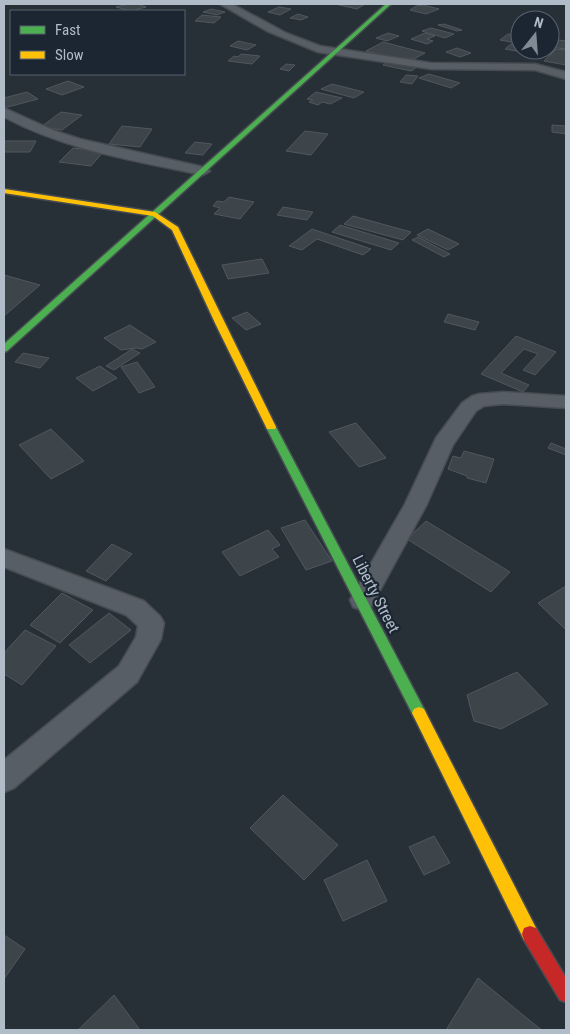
<svg xmlns="http://www.w3.org/2000/svg" width="570" height="1034" font-family="'Roboto Condensed',sans-serif">
<style>
.building{fill:#3d444a;stroke:#50575f}
.lines{fill:none;stroke-linecap:round;stroke-linejoin:round}
.street-casing{stroke:#464c52;stroke-width:3}
.fast-casing{stroke:#464c52;stroke-width:3}
.slow-casing{stroke:#464c52;stroke-width:3}
.jam-casing{stroke:#464c52;stroke-width:3}
.street{fill:#585e65;fill-rule:evenodd}
.fast{fill:#4caf50;fill-rule:evenodd}
.slow{fill:#ffc107;fill-rule:evenodd}
.jam{fill:#c62828;fill-rule:evenodd}
.labels{text-anchor:middle;dominant-baseline:central;stroke-width:4.5;stroke-linejoin:round;paint-order:stroke}
.street-label{font-size:16px;fill:#b1bcc9;stroke:#1b2632}
</style>
<rect width="100%" height="100%" fill="#283037"/>
<g class="building">
<path d="M129,4H137L146,7L131,11L116,7Z"/>
<path d="M335,4H365L357,9Z"/>
<path d="M423,5L439,9L426,14L410,10L416,6Z"/>
<path d="M279,7L291,9L280,15L268,12Z"/>
<path d="M211,9L225,12L217,15L203,12Z"/>
<path d="M298,14L308,17L301,20L290,18Z"/>
<path d="M202,15L221,17L214,23L195,21Z"/>
<path d="M444,24L462,30L457,31L438,25Z"/>
<path d="M431,28L454,34L445,38L422,31Z"/>
<path d="M388,33L399,36L387,41L376,38Z"/>
<path d="M425,33L435,36L427,39L433,41L427,44L411,39Z"/>
<path d="M508,34L520,36V40L516,43L500,40Z"/>
<path d="M551,39L566,41V49L550,47Z"/>
<path d="M238,41L256,45L247,50L230,46Z"/>
<path d="M383,42L425,53L408,62L366,51Z"/>
<path d="M511,44L520,46V50H531L527,53L505,49Z"/>
<path d="M457,48L471,53L460,57L446,52Z"/>
<path d="M556,49L566,50V65L544,61Z"/>
<path d="M241,54L260,56L252,64L228,61L234,56L238,57Z"/>
<path d="M388,61L417,67L411,71L383,65Z"/>
<path d="M286,64L295,65L289,71L280,69Z"/>
<path d="M429,74L460,83L451,88L419,78Z"/>
<path d="M406,75L418,76L412,84L400,82Z"/>
<path d="M68,81L84,87L62,95L46,89Z"/>
<path d="M332,84L364,92L354,98L321,89Z"/>
<path d="M27,92L38,99L4,108V98Z"/>
<path d="M316,92L342,98L330,104L322,102L318,105L309,102L313,100L307,99Z"/>
<path d="M61,112L82,115L62,130L41,127Z"/>
<path d="M552,125L566,126V134L552,132Z"/>
<path d="M122,126L152,129L140,147L109,144Z"/>
<path d="M305,131L328,134L311,155L286,151Z"/>
<path d="M4,141H36L30,152H4Z"/>
<path d="M195,142L212,144L203,155L185,153Z"/>
<path d="M73,148L104,151L91,166L59,162Z"/>
<path d="M229,197L254,202L240,219L214,214L220,208L213,206L217,201L224,202Z"/>
<path d="M283,207L313,212L307,220L277,215Z"/>
<path d="M353,216L411,232L403,240L344,224Z"/>
<path d="M340,225L399,243L391,250L332,232Z"/>
<path d="M312,229L371,249L363,255L317,239L302,250L289,246Z"/>
<path d="M428,229L459,244L448,250L417,235Z"/>
<path d="M418,237L450,254L444,257L412,240Z"/>
<path d="M262,259L269,273L228,279L222,265Z"/>
<path d="M4,275L40,285L4,316Z"/>
<path d="M247,312L261,324L246,330L232,318Z"/>
<path d="M448,314L479,322L475,330L444,322Z"/>
<path d="M130,325L156,342L142,349L136,348L121,350L104,338Z"/>
<path d="M516,336L556,352L535,375L523,370L538,354L524,349L501,373L529,385L523,392L481,374Z"/>
<path d="M132,349L140,353L114,370L106,366Z"/>
<path d="M23,353L49,358L40,368L15,362Z"/>
<path d="M137,362L155,387L139,393L121,367Z"/>
<path d="M100,366L117,378L93,391L76,378Z"/>
<path d="M356,423L386,458L359,467L329,432Z"/>
<path d="M51,429L84,461L51,479L19,445Z"/>
<path d="M551,443L566,449V455L548,448Z"/>
<path d="M464,451L494,459L486,483L467,478V476L448,469L453,456L461,458Z"/>
<path d="M305,520L332,561L306,570L281,528Z"/>
<path d="M426,521L510,572L491,592L407,539Z"/>
<path d="M268,530L280,545L272,549L279,557L240,576L222,552Z"/>
<path d="M112,544L132,554L106,581L86,571Z"/>
<path d="M566,586V630L538,603Z"/>
<path d="M62,593L93,610L60,643L30,625Z"/>
<path d="M109,613L131,630L90,663L69,645Z"/>
<path d="M25,630L56,646L22,685L4,674V653Z"/>
<path d="M517,672L548,704L501,729L474,721L467,695Z"/>
<path d="M283,795L338,845L304,880L250,828Z"/>
<path d="M434,836L450,863L424,875L409,847Z"/>
<path d="M367,860L387,901L343,921L324,880Z"/>
<path d="M4,935L25,949L4,979Z"/>
<path d="M478,978L534,1024L542,1030H446Z"/>
<path d="M114,995L140,1030H78Z"/>
</g>
<g class="lines">
<defs>
<g id="street">
<path d="M220,4H232L286,33L320,46L431,63L535,64L566,72V79L535,70L431,69L318,52L267,31Z"/>
<path d="M4,108L55,131L80,139L203,167L210,171L203,175C135,161 66,150 4,117Z"/>
<path d="M503,392L566,396V408L503,404L484,406L476,411L453,445L427,504L371,607L362,610L353,607L350,600L405,504L436,438L462,403L472,396L479,394Z"/>
<path d="M4,549L144,601L160,616L164,623L161,639L137,682L14,788L4,792V760L119,666L136,637L138,626L126,615L4,567Z"/>
</g>
<g id="fast">
<path d="M386,4H391L7,351L4,352V344Z"/>
<path d="M271,424L276,427L424,709L426,713L424,717L419,719L414,717L266,427Z"/>
</g>
<g id="slow">
<path d="M4,189L155,212L178,227L276,427L275,429H267L266,427L215,323L172,230L153,216L4,193Z"/>
<path d="M419,707L424,709L536,928L538,934L536,940L530,942L524,940L412,713L414,709Z"/>
</g>
<path id="jam" d="M530,926L536,928L566,978V1002L560,1000L524,940L522,934L524,928Z"/>
</defs>
<use href="#street" class="street-casing"/>
<use href="#fast" class="fast-casing"/>
<use href="#slow" class="slow-casing"/>
<use href="#jam" class="jam-casing"/>
<use href="#street" class="street"/>
<use href="#fast" class="fast"/>
<use href="#slow" class="slow"/>
<use href="#jam" class="jam"/>
</g>
<g class="labels">
<g class="street-label">
<text transform="translate(376 594) rotate(63)">Liberty Street</text>
</g>
</g>
<rect width="570" height="1034" fill="none" stroke="#b1bcc9" stroke-width="10"/>
<rect x="10" y="10" width="175" height="65" fill="#1b2632" stroke="#57626e"/>
<rect x="20" y="26" width="25" height="8" fill="#4caf50" stroke="#57626e"/>
<text x="55" y="35" font-size="15" fill="#b1bcc9">Fast</text>
<rect x="20" y="51" width="25" height="8" fill="#ffc107" stroke="#57626e"/>
<text x="55" y="60" font-size="15" fill="#b1bcc9">Slow</text>
<g transform="translate(535 35) rotate(17)"><circle r="24" fill="#1b2632" stroke="#57626e"/>
<path d="M0-4L9 19L0 12L-9 19Z" fill="#818b96"/>
<text y="-8" font-size="14" font-weight="bold" text-anchor="middle" fill="#b1bcc9">N</text>
</g>
</svg>
